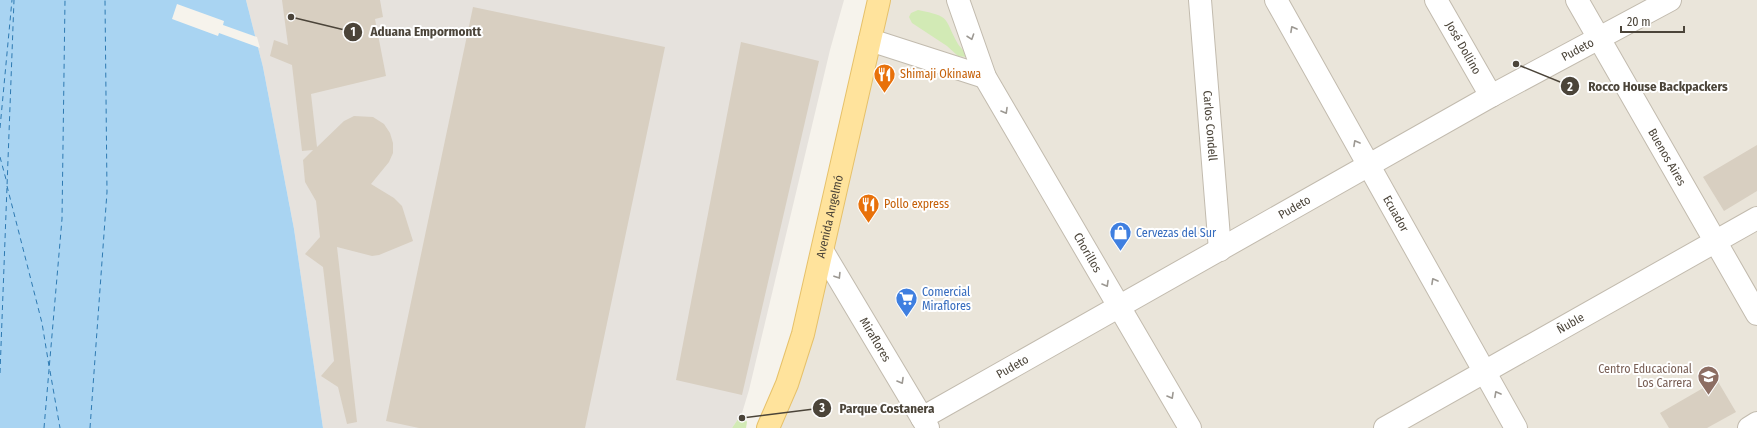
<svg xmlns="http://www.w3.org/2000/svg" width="1757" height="428" font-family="'Fira Sans Condensed',sans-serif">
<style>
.residential{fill:#eae5da}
.industrial{fill:#e6e2dd}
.green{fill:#d2eab5}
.water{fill:#a9d4f2}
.pier{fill:#f6f3ec}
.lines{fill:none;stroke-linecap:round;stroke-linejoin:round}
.ferry{stroke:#2e7ab2;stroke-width:1;stroke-dasharray:5 4;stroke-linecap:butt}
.building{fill:#d8cfc1}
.minor-casing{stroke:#c2bbae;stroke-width:24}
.major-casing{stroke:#e6c16a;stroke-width:24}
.minor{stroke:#fff;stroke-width:22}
.major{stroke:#ffe39c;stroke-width:22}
.oneway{stroke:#9c9892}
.labels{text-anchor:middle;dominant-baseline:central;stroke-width:4;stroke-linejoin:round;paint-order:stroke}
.street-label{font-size:12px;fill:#4b4439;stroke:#fff}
.food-label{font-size:12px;fill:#c56008;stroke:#fff;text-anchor:start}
.shop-label{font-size:12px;fill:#366cbe;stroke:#fff;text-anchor:start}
.education-label{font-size:12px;fill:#785e54;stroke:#fff;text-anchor:end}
.leader{fill:none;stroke:#4b4439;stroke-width:1.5}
.callout-dot{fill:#4b4439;stroke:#fff;stroke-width:1.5}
.mark-label{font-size:12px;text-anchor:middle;font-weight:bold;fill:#fff}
.callout-label{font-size:13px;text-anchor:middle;font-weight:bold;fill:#4b4439;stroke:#fff;stroke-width:4;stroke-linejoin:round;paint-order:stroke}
</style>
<rect width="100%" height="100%" fill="#f6f3ec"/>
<path class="residential" d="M879,0H1757V428H756L770,408L796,335Z"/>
<path class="industrial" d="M246,0H844L830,50L749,390L742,413L732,428H323L294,229L263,67Z"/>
<g class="green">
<path d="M918,10C952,17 943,17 958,44C961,49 966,51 966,57L958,56L947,46L912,23L909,17L911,13Z"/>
<path d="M742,413L747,422L746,428H732Z"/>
</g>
<path class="water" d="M0,0H246L263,67L294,229L323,428H0Z"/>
<path class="pier" d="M177,4L224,21L223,25L257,37L260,48L219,33L218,36L172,19Z"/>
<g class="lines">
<g class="ferry">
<path d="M0,128L12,0"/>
<path d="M0,157L7,183"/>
<path d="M7,186L42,323L49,366"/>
<path d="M50,371L60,428"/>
<path d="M0,373L14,0"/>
<path d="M44,428L62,219L65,0"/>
<path d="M90,428L107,192L105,0"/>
</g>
</g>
<g class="building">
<path d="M282,0H380L383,17L375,19L386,76L311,94L317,147L344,121L354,116L373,117L384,124L390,133L393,143V153L389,162L371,184L394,198L402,206L413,241L379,255L372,256L337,247L357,422L347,424L338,387L321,376L334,361L323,267L305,254L320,237L316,201L305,182L303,160L313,150L302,151L292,65L270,56L274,40L288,45Z"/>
<path d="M473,7L665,47L585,428H419L386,421Z"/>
<path d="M741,42L819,61L742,395L676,380Z"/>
<path d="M1757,145V191L1724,211L1703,177Z"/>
<path d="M1717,380L1736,412L1707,428H1669L1660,413Z"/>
</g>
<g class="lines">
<defs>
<g id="minor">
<path id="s1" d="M958,0L985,77L1190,428"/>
<path id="s2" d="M1200,0L1220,250"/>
<path id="s3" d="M1276,0L1516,428"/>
<path id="s4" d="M1436,0L1491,96"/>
<path id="s5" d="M1577,0L1757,314"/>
<path d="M870,40L985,77"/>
<path id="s6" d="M823,252L928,428"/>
<path id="s7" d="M922,418L1491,96L1670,0"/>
<path id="s8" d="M1385,428L1757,218"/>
<path d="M1749,428L1757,423"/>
</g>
<g id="major">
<path id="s9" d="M768,428L787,384L803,334L879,0"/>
</g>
</defs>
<use href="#minor" class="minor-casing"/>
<use href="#major" class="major-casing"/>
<use href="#minor" class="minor"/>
<use href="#major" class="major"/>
</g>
<defs><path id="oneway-chevron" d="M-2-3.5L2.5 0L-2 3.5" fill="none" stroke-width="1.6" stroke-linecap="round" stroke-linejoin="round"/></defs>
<g class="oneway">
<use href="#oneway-chevron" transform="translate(1293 29) rotate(-119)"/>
<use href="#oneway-chevron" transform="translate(971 37) rotate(71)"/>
<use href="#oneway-chevron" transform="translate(1005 111) rotate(60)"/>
<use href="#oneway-chevron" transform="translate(1356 143) rotate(-119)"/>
<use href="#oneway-chevron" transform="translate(838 276) rotate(58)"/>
<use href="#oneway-chevron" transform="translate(1434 281) rotate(-119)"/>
<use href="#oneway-chevron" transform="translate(1106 284) rotate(60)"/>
<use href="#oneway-chevron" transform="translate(901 381) rotate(60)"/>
<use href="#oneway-chevron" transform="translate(1497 394) rotate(-119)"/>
<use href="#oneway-chevron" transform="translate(1171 396) rotate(60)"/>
</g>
<defs>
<symbol id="restaurant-pin" viewBox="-11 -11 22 30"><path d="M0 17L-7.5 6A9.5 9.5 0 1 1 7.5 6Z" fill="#e8710a" stroke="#fff"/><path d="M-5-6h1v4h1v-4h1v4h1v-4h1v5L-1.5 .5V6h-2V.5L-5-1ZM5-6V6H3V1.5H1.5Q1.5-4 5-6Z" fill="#fff"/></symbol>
<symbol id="shop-pin" viewBox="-11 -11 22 30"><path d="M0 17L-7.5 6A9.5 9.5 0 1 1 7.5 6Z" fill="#3f7fe0" stroke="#fff"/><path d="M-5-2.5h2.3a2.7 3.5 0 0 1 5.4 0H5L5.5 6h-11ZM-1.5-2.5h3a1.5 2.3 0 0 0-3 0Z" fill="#fff"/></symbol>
<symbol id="supermarket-pin" viewBox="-11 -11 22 30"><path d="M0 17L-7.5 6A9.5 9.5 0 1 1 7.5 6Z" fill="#3f7fe0" stroke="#fff"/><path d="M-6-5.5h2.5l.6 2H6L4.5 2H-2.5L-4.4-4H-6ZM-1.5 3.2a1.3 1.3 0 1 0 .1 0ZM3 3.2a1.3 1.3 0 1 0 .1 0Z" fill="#fff"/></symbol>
<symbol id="school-pin" viewBox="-11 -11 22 30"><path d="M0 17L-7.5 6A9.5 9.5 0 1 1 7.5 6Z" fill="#8d6e63" stroke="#fff"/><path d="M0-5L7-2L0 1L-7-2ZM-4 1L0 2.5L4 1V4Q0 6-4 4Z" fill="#fff"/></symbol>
</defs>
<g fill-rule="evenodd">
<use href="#restaurant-pin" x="872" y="62" width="25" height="34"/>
<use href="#restaurant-pin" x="856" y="192" width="25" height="34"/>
<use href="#shop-pin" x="1108" y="220" width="25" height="34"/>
<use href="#supermarket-pin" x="894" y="286" width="25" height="34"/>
<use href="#school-pin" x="1696" y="364" width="25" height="34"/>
</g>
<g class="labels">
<g class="street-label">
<text stroke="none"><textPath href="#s4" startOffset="55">José Dollino</textPath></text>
<text stroke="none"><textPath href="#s7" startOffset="752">Pudeto</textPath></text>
<text stroke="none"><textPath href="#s2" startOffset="126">Carlos Condell</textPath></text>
<text stroke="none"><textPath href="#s5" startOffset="181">Buenos Aires</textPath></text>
<text stroke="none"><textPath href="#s7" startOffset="428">Pudeto</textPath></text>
<text stroke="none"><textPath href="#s3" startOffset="245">Ecuador</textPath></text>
<text stroke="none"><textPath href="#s9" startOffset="221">Avenida Angelmó</textPath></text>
<text stroke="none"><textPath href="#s1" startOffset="285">Chorillos</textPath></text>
<text stroke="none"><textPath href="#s8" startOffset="213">Ñuble</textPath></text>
<text stroke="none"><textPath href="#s6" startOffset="102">Miraflores</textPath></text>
<text stroke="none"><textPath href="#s7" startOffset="104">Pudeto</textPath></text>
</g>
<g class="food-label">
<text x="900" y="74">Shimaji Okinawa</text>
<text x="884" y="204">Pollo express</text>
</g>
<g class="shop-label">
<text x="1136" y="233">Cervezas del Sur</text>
<text x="922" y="292">Comercial<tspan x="922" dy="14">Miraflores</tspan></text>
</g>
<g class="education-label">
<text x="1692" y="369">Centro Educacional<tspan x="1692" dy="14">Los Carrera</tspan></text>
</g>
</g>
<path class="leader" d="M291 17L353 32M1516 64L1570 86M742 418L822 408"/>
<g class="callout-dot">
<circle cx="291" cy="17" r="4"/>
<circle cx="1516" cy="64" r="4"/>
<circle cx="742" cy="418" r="4"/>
<circle cx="353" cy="32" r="10"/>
<circle cx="1570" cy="86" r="10"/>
<circle cx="822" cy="408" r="10"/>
</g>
<g class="mark-label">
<text x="353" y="36">1</text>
<text x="1570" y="91">2</text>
<text x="822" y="412">3</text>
</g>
<g class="callout-label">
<text x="426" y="36">Aduana Empormontt</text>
<text x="1658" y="91">Rocco House Backpackers</text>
<text x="887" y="413">Parque Costanera</text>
</g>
<path d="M1621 26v6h63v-6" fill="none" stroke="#4b4439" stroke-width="2"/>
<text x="1627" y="26" font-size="12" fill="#4b4439" stroke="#ffffff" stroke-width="3" paint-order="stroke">20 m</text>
</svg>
